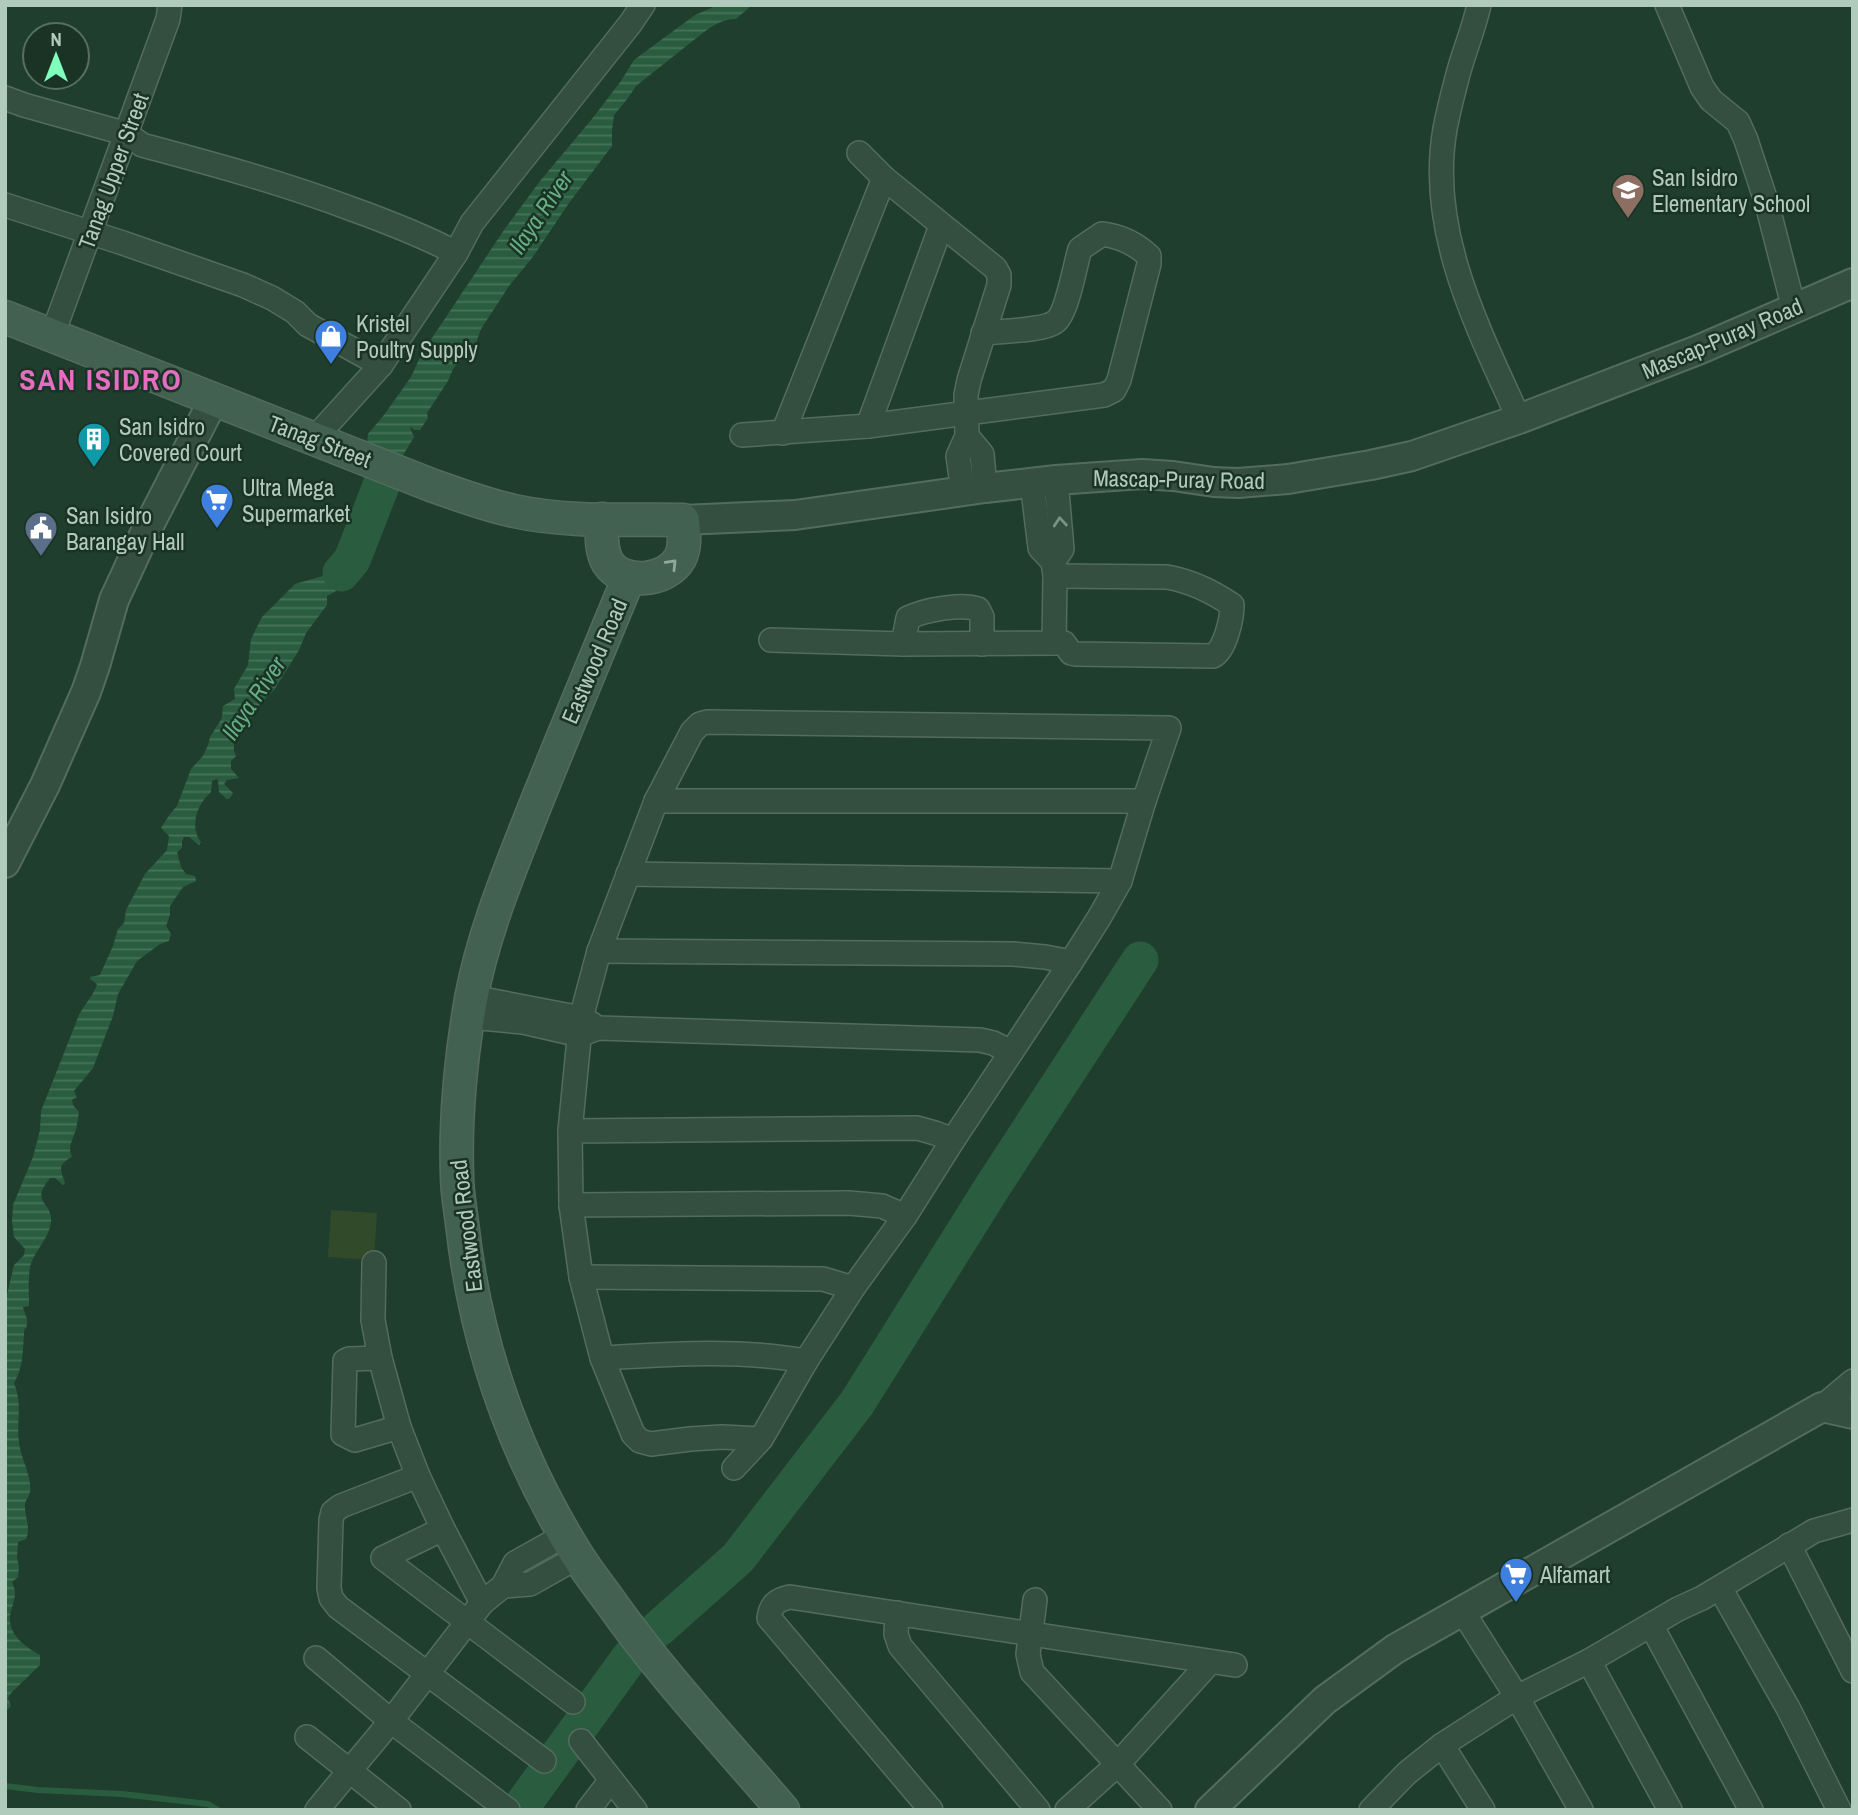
<svg xmlns="http://www.w3.org/2000/svg" width="1858" height="1815" font-family="'Archivo Narrow',sans-serif">
<style>
.grass{fill:#314a2a}
.water{fill:url(#water-rules)}
.lines{fill:none;stroke-linecap:round;stroke-linejoin:round}
.stream{stroke:#2a5d40;stroke-width:6}
.river{stroke:#2a5d40;stroke-width:37}
.minor-casing{stroke:#536c5e;stroke-width:26}
.tertiary-casing{stroke:#536c5e;stroke-width:32}
.secondary-casing{stroke:#536c5e;stroke-width:35}
.minor{stroke:#344e40;stroke-width:23}
.tertiary{stroke:#344e40;stroke-width:28}
.secondary{stroke:#426151;stroke-width:32}
.oneway{stroke:#789284}
.oneway2{stroke:#8faa9c}
.labels{text-anchor:middle;dominant-baseline:central;stroke-width:5;stroke-linejoin:round;paint-order:stroke}
.street-label{font-size:23px;fill:#b0cabc;stroke:#1a3325}
.poi-label{font-size:23px;fill:#b0cabc;stroke:#1a3325;text-anchor:start}
.water-label{font-size:24px;font-style:italic;fill:#65ad83;stroke:#1a3325}
.district-label{font-size:30px;font-weight:bold;letter-spacing:2px;fill:#e56ec3;stroke:#1a3325}
</style>
<defs>
<pattern id="water-rules" width="6" height="5" patternUnits="userSpaceOnUse" patternTransform="scale(1.75)"><rect width="6" height="5" fill="#2a5d40"/><path d="M0 2.5h6" fill="none" stroke="#46735a"/></pattern>
</defs>
<rect width="100%" height="100%" fill="#203e2d"/>
<path class="grass" d="M331,1210L377,1213L374,1260L328,1257Z"/>
<path class="water" d="M718,5H752L736,19C723,19 714,25 704,32L636,86L628,98L614,115L612,130V146L569,203L532,258L509,286L481,329L476,343L453,369L448,381L427,413L428,418L420,430H414L411,427L410,428L414,437L378,497V499L383,500L380,504L381,511L379,518L376,516L374,520L367,521L364,524L365,527L363,529L366,534L370,535L369,541L366,543L367,548L356,559L358,570L351,583L327,596V605L306,633L299,650L274,690L258,706L248,724L234,736V751L236,756L231,761V769L239,778L227,780L224,784L233,793L230,798L227,799L219,792L218,780L216,779L212,781L211,792C197,804 189,827 201,842L199,845L189,837H184L182,841V848L177,852L181,867L186,874L195,876L196,881L183,887L170,906V915L166,926L171,934L169,941L160,944L137,961L118,994L113,1016L93,1068L74,1091L77,1097L72,1100L73,1105L79,1112C78,1116 78,1120 77,1124C76,1136 66,1145 72,1157C56,1165 61,1170 65,1183L63,1185L55,1178H50C29,1204 53,1201 51,1222C49,1239 34,1251 30,1267C28,1279 29,1294 29,1306L23,1307C24,1313 28,1317 27,1323C26,1334 25,1323 24,1333C23,1351 23,1368 14,1383C23,1406 16,1421 19,1443C21,1459 32,1476 30,1492C29,1497 24,1502 25,1507C25,1519 31,1527 26,1539L18,1542L17,1558L19,1567L18,1577L12,1582C13,1585 15,1589 15,1593C15,1600 11,1609 10,1616C8,1635 26,1647 40,1655V1665L11,1693L8,1698L11,1706L5,1712V1304L14,1265L24,1255L25,1249L14,1237L12,1222L13,1205L33,1157L40,1130L41,1111L79,1015C84,1005 95,993 97,984L90,979V977L100,975L113,946L118,929L124,923L126,910L145,874L167,850L169,836L161,828L170,814L177,806L191,769L203,756L208,745L210,737L222,718L223,706L235,699L234,689L248,665L251,639L262,617L295,584L326,575L338,568L347,555L353,540L356,516L363,498V488L368,434L384,415L411,377L422,353L504,230L540,181L592,119L621,81L634,60L695,15Z"/>
<g class="lines">
<path class="stream" d="M5,1786L38,1790L122,1794L208,1804L218,1810"/>
<g class="river">
<path d="M341,573L352,560L386,473"/>
<path d="M658,1629L738,1558L857,1403L993,1186L1140,960"/>
<path d="M519,1810L630,1657"/>
</g>
<defs>
<g id="minor">
<path d="M1479,5C1473,32 1462,56 1456,82C1452,97 1448,113 1445,129C1427,231 1478,328 1519,419"/>
<path d="M1667,5L1702,87L1711,100L1738,122L1746,140L1767,204L1794,309"/>
<path d="M5,98L24,105L127,134L142,145C213,164 283,183 352,209C388,222 422,235 456,253"/>
<path d="M859,153L884,178L995,268L999,275V285L969,380L966,395L967,436L958,456L963,491"/>
<path d="M5,205L123,243L243,285L272,298L295,312L308,325L381,365"/>
<path d="M52,336L168,19L170,5"/>
<path d="M868,426L941,226"/>
<path d="M783,433L884,178"/>
<path d="M742,435L868,426L1104,395L1114,390L1119,380L1149,264V256C1136,244 1119,236 1102,234L1080,249C1075,265 1067,314 1055,322C1043,331 999,331 983,333"/>
<path d="M967,436L982,454L985,488"/>
<path d="M314,439L381,365L456,253L472,223L630,24L643,5"/>
<path d="M1053,562L1062,549L1056,480"/>
<path d="M771,640L903,644L1054,643L1055,576L1053,562L1040,548L1032,482"/>
<path d="M1054,643H1064L1071,653L1075,654L1213,656C1225,650 1232,619 1232,605C1213,592 1190,581 1167,577L1055,576"/>
<path d="M903,644L908,618C924,610 961,603 978,609L982,617V644"/>
<path d="M656,801H1144"/>
<path d="M628,874L1120,881"/>
<path d="M599,951L1013,954L1045,957L1071,962"/>
<path d="M472,997L581,1018L592,1024"/>
<path d="M469,1017L523,1022L580,1035L598,1028L980,1040L993,1043L1011,1052"/>
<path d="M570,1131L917,1128L935,1133L953,1140"/>
<path d="M571,1205L849,1203L882,1206L905,1216"/>
<path d="M374,1263L373,1320L380,1358L399,1427L418,1476L443,1529L482,1603"/>
<path d="M581,1277L823,1279L853,1288"/>
<path d="M380,1358L349,1359L345,1361L343,1434L355,1440L399,1427"/>
<path d="M602,1358C670,1354 739,1349 806,1361"/>
<path d="M1822,1407L1853,1381"/>
<path d="M734,1468L761,1439L806,1361L853,1288L905,1216L953,1140L1071,962L1099,918L1120,881L1144,801L1169,728L707,722L700,724L692,732L656,801L599,951L581,1018L570,1131L571,1205L581,1277L602,1358L633,1434L640,1441L651,1444L690,1439L722,1437L761,1439"/>
<path d="M418,1476L341,1506L333,1512L331,1520L329,1588L331,1598L338,1607L544,1761"/>
<path d="M443,1529L383,1558L573,1702"/>
<path d="M1789,1545L1853,1671"/>
<path d="M503,1586L530,1584L578,1557"/>
<path d="M1720,1588L1788,1708L1839,1810"/>
<path d="M1035,1600L1028,1654L1032,1672L1160,1810"/>
<path d="M1463,1612L1517,1697L1581,1810"/>
<path d="M897,1613L896,1634L900,1646L1038,1810"/>
<path d="M1651,1625L1751,1810"/>
<path d="M316,1658L391,1721L508,1810"/>
<path d="M1589,1661L1670,1810"/>
<path d="M307,1737L399,1810"/>
<path d="M581,1741L635,1810"/>
<path d="M1442,1745L1483,1810"/>
<path d="M317,1810L391,1721L482,1603L503,1586L515,1563L565,1535"/>
<path d="M588,1810L611,1780"/>
<path d="M931,1810L769,1618C771,1605 776,1600 790,1597L1235,1665"/>
<path d="M1067,1810L1117,1765L1210,1662"/>
<path d="M1371,1810L1407,1773L1442,1745L1517,1697L1589,1661L1678,1609L1702,1598L1814,1531L1853,1520"/>
</g>
<g id="tertiary">
<path d="M683,520L795,515L985,488L1056,480L1142,474L1173,476L1214,482L1238,483L1288,479L1371,465L1412,456L1519,419L1698,350L1853,283"/>
<path d="M5,863L45,785L86,692L95,666L114,600L145,533L214,399"/>
<path d="M1210,1810L1325,1700L1395,1649L1822,1407L1853,1414"/>
</g>
<g id="secondary">
<path d="M5,317L431,485C459,495 486,505 514,511C569,523 628,519 683,520C684,532 686,547 680,558C667,582 623,586 608,563C600,550 602,533 602,519"/>
<path d="M629,577C597,655 564,733 533,811C509,872 483,934 471,999C461,1057 455,1116 457,1175C457,1191 460,1207 462,1223C475,1341 514,1454 577,1555C587,1571 598,1585 609,1600C661,1674 724,1741 783,1810"/>
</g>
</defs>
<use href="#minor" class="minor-casing"/>
<use href="#tertiary" class="tertiary-casing"/>
<use href="#secondary" class="secondary-casing"/>
<use href="#minor" class="minor"/>
<use href="#tertiary" class="tertiary"/>
<use href="#secondary" class="secondary"/>
</g>
<defs><path id="oneway-chevron" d="M-2-3.5L2.5 0L-2 3.5" fill="none" stroke-width="1.6" stroke-linecap="round" stroke-linejoin="round" transform="scale(1.75)"/></defs>
<use class="oneway" href="#oneway-chevron" transform="translate(1060 522) rotate(-95)"/>
<use class="oneway2" href="#oneway-chevron" transform="translate(672 564) rotate(-46)"/>
<defs>
<symbol id="school-pin" viewBox="-11 -11 22 30"><path d="M0 17L-7.5 6A9.5 9.5 0 1 1 7.5 6Z" fill="#8d6e63" stroke="#1a3325"/><path d="M0-5L7-2L0 1L-7-2ZM-4 1L0 2.5L4 1V4Q0 6-4 4Z" fill="#fff"/></symbol>
<symbol id="shop-pin" viewBox="-11 -11 22 30"><path d="M0 17L-7.5 6A9.5 9.5 0 1 1 7.5 6Z" fill="#3f7fe0" stroke="#1a3325"/><path d="M-5-2.5h2.3a2.7 3.5 0 0 1 5.4 0H5L5.5 6h-11ZM-1.5-2.5h3a1.5 2.3 0 0 0-3 0Z" fill="#fff"/></symbol>
<symbol id="building-pin" viewBox="-11 -11 22 30"><path d="M0 17L-7.5 6A9.5 9.5 0 1 1 7.5 6Z" fill="#0f9aa8" stroke="#1a3325"/><path d="M-4-6H4V6H1V3H-1V6H-4ZM-2.5-4.3h1.7v1.8h-1.7ZM.8-4.3h1.7v1.8H.8ZM-2.5-1h1.7V.8h-1.7ZM.8-1h1.7V.8H.8Z" fill="#fff"/></symbol>
<symbol id="supermarket-pin" viewBox="-11 -11 22 30"><path d="M0 17L-7.5 6A9.5 9.5 0 1 1 7.5 6Z" fill="#3f7fe0" stroke="#1a3325"/><path d="M-6-5.5h2.5l.6 2H6L4.5 2H-2.5L-4.4-4H-6ZM-1.5 3.2a1.3 1.3 0 1 0 .1 0ZM3 3.2a1.3 1.3 0 1 0 .1 0Z" fill="#fff"/></symbol>
<symbol id="civic-pin" viewBox="-11 -11 22 30"><path d="M0 17L-7.5 6A9.5 9.5 0 1 1 7.5 6Z" fill="#5c6f8a" stroke="#1a3325"/><path d="M-.6-6.5H3V-4.5H.6V-3L4-1V1h2V6H-6V1h2V-1L-.6-3ZM-1.2 2.5V6h2.4V2.5Z" fill="#fff"/></symbol>
</defs>
<g fill-rule="evenodd">
<use href="#school-pin" x="1609" y="171" width="38" height="52"/>
<use href="#shop-pin" x="312" y="317" width="38" height="52"/>
<use href="#building-pin" x="75" y="420" width="38" height="52"/>
<use href="#supermarket-pin" x="198" y="481" width="38" height="52"/>
<use href="#civic-pin" x="22" y="509" width="38" height="52"/>
<use href="#supermarket-pin" x="1497" y="1555" width="38" height="52"/>
</g>
<g class="labels">
<g class="street-label">
<text transform="translate(113 171) rotate(-70)">Tanag Upper Street</text>
<text transform="translate(1722 338) rotate(-23)">Mascap-Puray Road</text>
<text transform="translate(320 441) rotate(21)">Tanag Street</text>
<text transform="translate(1179 479) rotate(1)">Mascap-Puray Road</text>
<text transform="translate(594 661) rotate(-67)">Eastwood Road</text>
<text transform="translate(466 1226) rotate(-97)">Eastwood Road</text>
</g>
<g class="poi-label">
<text x="1652" y="177">San Isidro<tspan x="1652" dy="26">Elementary School</tspan></text>
<text x="356" y="323">Kristel<tspan x="356" dy="26">Poultry Supply</tspan></text>
<text x="119" y="426">San Isidro<tspan x="119" dy="26">Covered Court</tspan></text>
<text x="242" y="487">Ultra Mega<tspan x="242" dy="26">Supermarket</tspan></text>
<text x="66" y="515">San Isidro<tspan x="66" dy="26">Barangay Hall</tspan></text>
<text x="1540" y="1574">Alfamart</text>
</g>
<g class="water-label">
<text transform="translate(540 212) rotate(-56)">Ilaya River</text>
<text transform="translate(253 698) rotate(-56)">Ilaya River</text>
</g>
<g class="district-label">
<text x="101" y="379">SAN ISIDRO</text>
</g>
</g>
<rect width="1858" height="1815" fill="none" stroke="#b0cabc" stroke-width="14"/>
<g transform="translate(56 56)"><circle r="33" fill="#1a3325" stroke="#566f61" stroke-width="2"/>
<path d="M0-5L12 26L0 18L-12 26Z" fill="#7fffbb"/>
<text y="-10" font-size="19" font-weight="bold" text-anchor="middle" fill="#b0cabc">N</text>
</g>
</svg>
